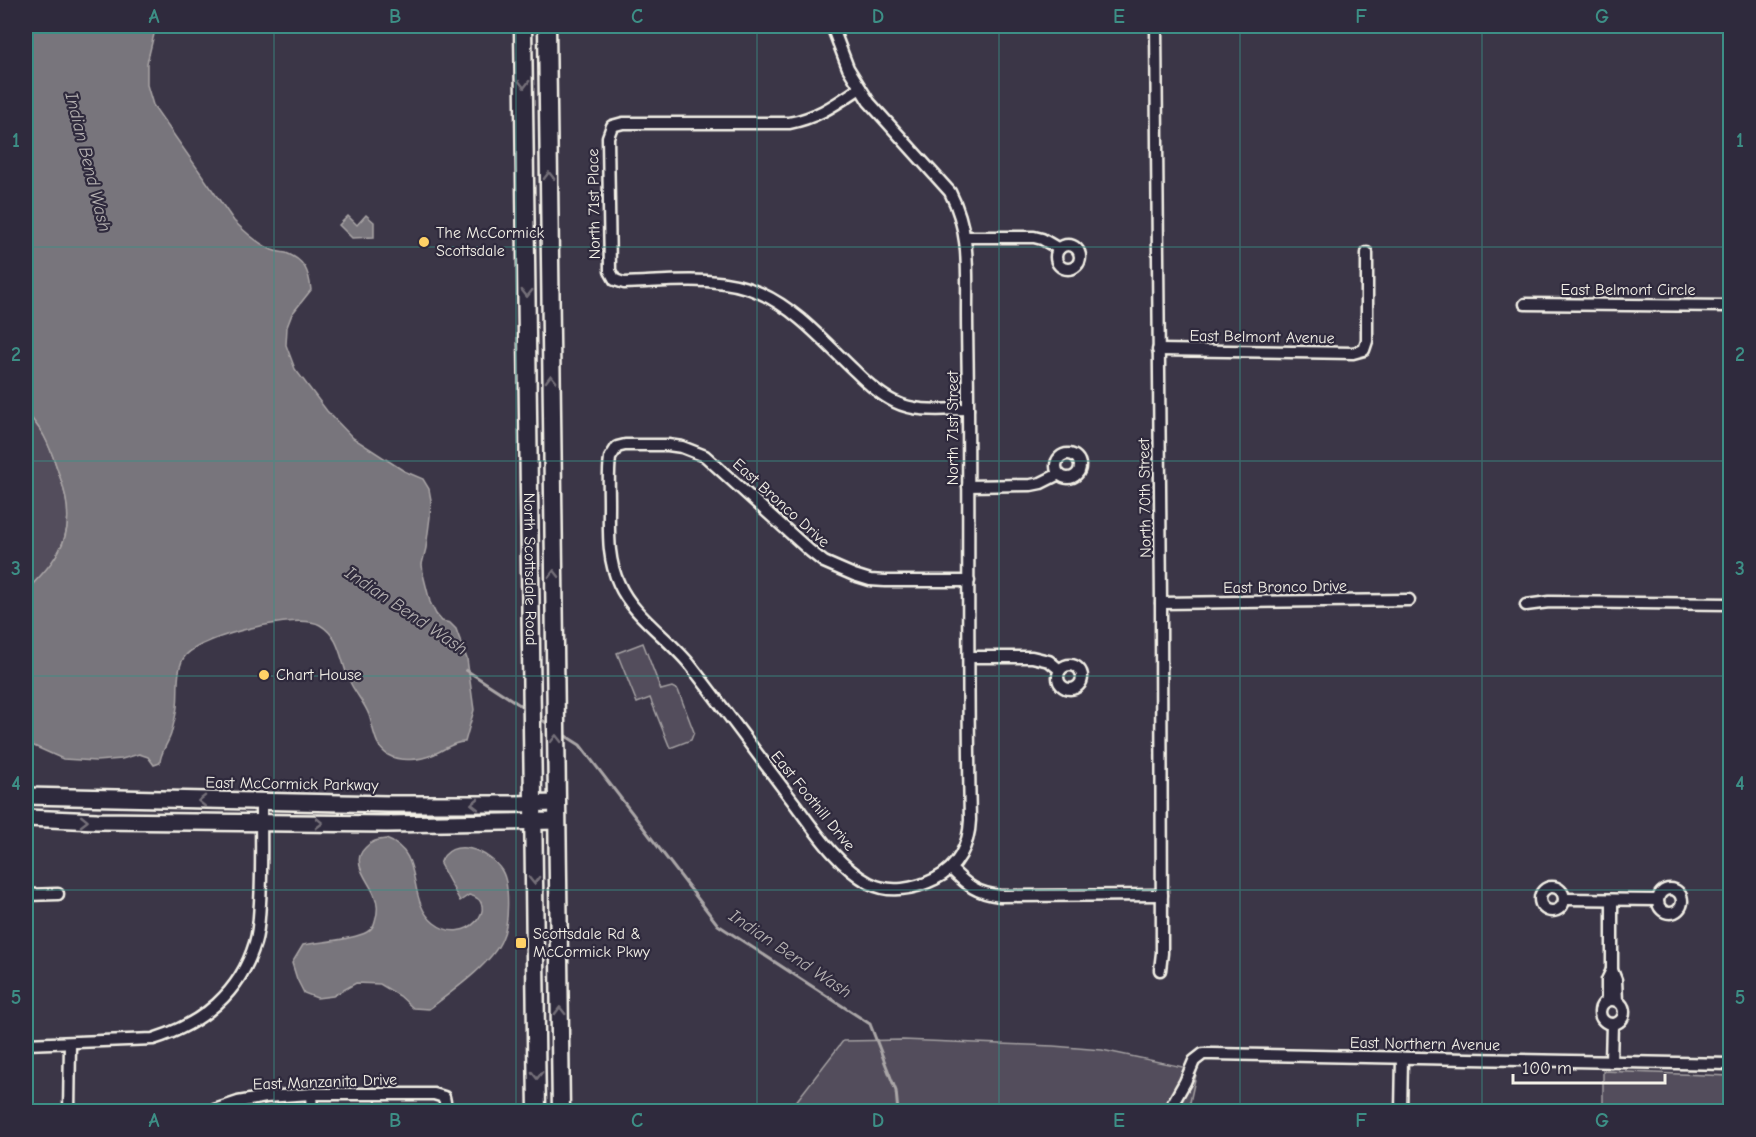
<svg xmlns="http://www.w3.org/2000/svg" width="1756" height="1137" font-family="'Comic Neue',sans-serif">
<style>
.green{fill:#534e5c;stroke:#a4a0a2;stroke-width:1.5}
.water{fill:#78747b;stroke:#aaa6a7;stroke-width:1.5}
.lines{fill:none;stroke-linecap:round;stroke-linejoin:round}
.stream{stroke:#aaa6a7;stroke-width:3}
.minor-casing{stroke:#f4f1e8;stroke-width:15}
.secondary-casing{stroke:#f4f1e8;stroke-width:20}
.primary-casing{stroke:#f4f1e8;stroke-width:21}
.minor{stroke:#2f2a3d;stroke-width:10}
.secondary{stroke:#2f2a3d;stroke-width:15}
.primary{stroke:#2f2a3d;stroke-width:16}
.oneway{stroke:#747079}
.grid{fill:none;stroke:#3d8f86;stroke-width:1.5;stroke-opacity:0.55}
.poi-dot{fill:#ffd166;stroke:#2f2a3d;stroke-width:2}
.labels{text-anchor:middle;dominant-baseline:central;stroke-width:4.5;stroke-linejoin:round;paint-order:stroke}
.street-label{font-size:16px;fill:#f4f1e8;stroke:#2f2a3d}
.poi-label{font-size:16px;fill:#f4f1e8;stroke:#2f2a3d;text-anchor:start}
.water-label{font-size:18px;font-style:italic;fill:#b6b2b2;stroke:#2f2a3d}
.neatline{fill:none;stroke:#3d8f86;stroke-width:2}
.grid-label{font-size:20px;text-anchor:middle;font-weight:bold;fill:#3d8f86}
</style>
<rect width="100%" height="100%" fill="#3b3647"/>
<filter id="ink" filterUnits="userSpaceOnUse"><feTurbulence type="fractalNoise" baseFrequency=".0167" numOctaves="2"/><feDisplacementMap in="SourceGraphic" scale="12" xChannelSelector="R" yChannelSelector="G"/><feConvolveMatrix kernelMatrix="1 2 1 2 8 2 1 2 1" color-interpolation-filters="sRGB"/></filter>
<g filter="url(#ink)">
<g class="green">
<path d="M26,409C31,419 39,427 44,436C50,447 54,459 58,471C70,504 74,528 54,560C47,572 35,581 26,591Z"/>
<path d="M643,643L661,690L672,687L678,690L694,732L691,740L670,748L650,698L637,703L617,653Z"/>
<path d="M903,1040L1053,1046L1102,1050L1197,1070L1189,1107L1191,1111L788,1112L843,1041Z"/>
<path d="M1603,1071L1730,1076V1111H1603Z"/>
</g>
<g class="water">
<path d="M26,26H156L147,63V85L153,105L234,221C246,233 257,243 272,250C277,252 282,252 286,253C305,260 309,272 311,290L292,314L287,327L286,345L295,369L327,411L353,438L404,471L423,479L429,489L431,500L430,517L426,548L422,564L423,574L430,602L436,614L442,621L450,623L456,629L467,659L474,710L465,742C454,741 443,751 432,755C420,760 400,762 388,755C374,746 374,729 369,715C365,704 356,694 351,684C340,663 342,638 320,625C298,612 203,636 186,655C175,667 179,692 177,707C176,716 173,726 171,734C168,744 160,753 160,763L154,765L148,757L139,754L122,759L96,761L63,759L34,746L26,740V591C66,551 79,527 58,471C54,459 50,447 44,436C39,427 31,419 26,409Z"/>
<path d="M366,215L374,222V237L352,238L339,225L348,216L357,225Z"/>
<path d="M386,839C426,853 405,900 434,923C467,949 502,902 469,895L460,901L440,864C450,834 490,851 502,871C510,884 509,925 502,939C492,964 450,993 429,1009L413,1008L400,996L380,984L356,983L333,996L317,998L304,993L297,979L292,963L303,945C319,942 353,940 367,932C372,929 374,926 375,921C378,913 378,903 374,894C368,880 350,862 365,848C371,841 377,840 386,839Z"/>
</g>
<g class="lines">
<g class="stream">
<path d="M466,670L526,709"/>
<path d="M539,718L551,726"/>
<path d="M561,733L580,745L718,925L870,1024L896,1091L898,1112"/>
</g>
<defs>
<g id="minor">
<path d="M832,26L848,68L869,102L950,192C970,231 967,268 967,311C967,343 968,375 968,407C969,544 967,682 970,820C969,845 958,868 935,879C915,889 890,894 869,883C838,866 815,831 795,804C760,758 726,711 691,666C669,638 633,616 619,584C607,559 609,531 609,504C609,489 608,473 610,458L617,447L625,445H668L682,447L705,456L810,551L824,562L854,575L870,580L885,581H969"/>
<path d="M1156,26L1161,603L1162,953L1160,970"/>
<path d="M860,88C836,104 817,118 789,123H623L612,126L608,137L610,271L615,280L624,283C667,282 719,274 760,293C798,310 826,344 855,371C867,383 880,395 895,402C917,413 945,409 968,409"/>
<path d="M966,237H1034L1042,239L1059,249"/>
<circle cx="1068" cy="257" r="12"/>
<path d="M1525,304L1730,306"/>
<path d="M1158,350L1353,353L1364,350L1367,341V253"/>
<circle cx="1068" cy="466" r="12"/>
<path d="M968,486L1031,485L1041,483L1059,474"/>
<path d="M1161,603L1409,600"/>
<path d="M1526,605L1549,602L1730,604"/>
<path d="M969,657H1032L1049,661L1060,670"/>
<circle cx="1070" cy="677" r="12"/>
<path d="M951,869C968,886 976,893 1000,896L1162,895"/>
<circle cx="1552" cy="899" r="12"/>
<circle cx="1670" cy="901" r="12"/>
<path d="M26,895L58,894"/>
<path d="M1564,899L1658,900"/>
<path d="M1612,900V970L1616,980L1617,1001"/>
<circle cx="1612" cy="1012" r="12"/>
<path d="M1607,1001V980L1612,970"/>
<path d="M26,1044L153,1039C202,1024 240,993 255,943C259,930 259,916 260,903C262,869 261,835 261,802"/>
<path d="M1611,1062L1612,1024"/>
<path d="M311,1094L312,1112"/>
<path d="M69,1112L70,1044"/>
<path d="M208,1112L238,1102L266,1097L311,1094H434L444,1097L447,1112"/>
<path d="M1168,1112L1185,1082L1194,1061L1203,1054H1212L1730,1064"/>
<path d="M1401,1112L1402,1058"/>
</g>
<g id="secondary">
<path d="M26,796L388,804H514L557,803"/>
<path d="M26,818L97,821L387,824L557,821"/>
</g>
<g id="primary">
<path id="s1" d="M523,26L537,1112"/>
<path d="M547,26L561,1112"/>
</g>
</defs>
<use href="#minor" class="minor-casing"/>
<use href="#secondary" class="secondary-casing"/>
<use href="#primary" class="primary-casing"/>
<use href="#minor" class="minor"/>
<use href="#secondary" class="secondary"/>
<use href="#primary" class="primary"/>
</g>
<defs><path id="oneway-chevron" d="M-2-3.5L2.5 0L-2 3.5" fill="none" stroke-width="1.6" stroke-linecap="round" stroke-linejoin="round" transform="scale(1.5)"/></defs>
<g class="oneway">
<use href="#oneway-chevron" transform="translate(524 84) rotate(89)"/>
<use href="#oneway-chevron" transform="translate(549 176) rotate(-91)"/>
<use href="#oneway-chevron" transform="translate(527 293) rotate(90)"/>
<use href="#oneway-chevron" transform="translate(551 379) rotate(-91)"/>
<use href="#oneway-chevron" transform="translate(554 574) rotate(-91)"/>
<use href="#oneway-chevron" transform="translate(556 739) rotate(-91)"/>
<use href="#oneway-chevron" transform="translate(202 801) rotate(-179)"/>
<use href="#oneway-chevron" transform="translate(475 804) rotate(-180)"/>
<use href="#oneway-chevron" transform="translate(84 821) rotate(1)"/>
<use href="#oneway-chevron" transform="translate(319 823) rotate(1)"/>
<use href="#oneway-chevron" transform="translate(534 880) rotate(89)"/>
<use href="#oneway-chevron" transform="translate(560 1011) rotate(-91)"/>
<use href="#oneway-chevron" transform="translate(537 1075) rotate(90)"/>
</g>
</g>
<path class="grid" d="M274,26V1112M516,26V1112M757,26V1112M999,26V1112M1240,26V1112M1482,26V1112M26,247H1730M26,461H1730M26,676H1730M26,890H1730"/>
<g class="poi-dot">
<circle cx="424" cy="242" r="6"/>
<circle cx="264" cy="675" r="6"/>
<rect x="515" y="937" width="12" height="12" rx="3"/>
</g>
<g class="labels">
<g class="street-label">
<text transform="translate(594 204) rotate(-91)">North 71st Place</text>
<text x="1628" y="290">East Belmont Circle</text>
<text transform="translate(1262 337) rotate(1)">East Belmont Avenue</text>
<text transform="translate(953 428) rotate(-90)">North 71st Street</text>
<text transform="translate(1145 498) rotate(-91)">North 70th Street</text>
<text transform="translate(781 503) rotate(42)">East Bronco Drive</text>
<text stroke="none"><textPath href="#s1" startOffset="543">North Scottsdale Road</textPath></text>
<text transform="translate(1285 587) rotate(-1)">East Bronco Drive</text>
<text transform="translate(292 784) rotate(1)">East McCormick Parkway</text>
<text transform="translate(813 801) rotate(51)">East Foothill Drive</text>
<text transform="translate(1425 1044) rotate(1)">East Northern Avenue</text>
<text transform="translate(325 1082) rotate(-2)">East Manzanita Drive</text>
</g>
<g class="poi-label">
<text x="436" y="233">The McCormick<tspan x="436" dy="18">Scottsdale</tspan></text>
<text x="276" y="675">Chart House</text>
<text x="533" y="934">Scottsdale Rd &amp;<tspan x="533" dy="18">McCormick Pkwy</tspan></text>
</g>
<g class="water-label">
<text transform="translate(88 162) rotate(76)">Indian Bend Wash</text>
<text transform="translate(406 611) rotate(34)">Indian Bend Wash</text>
<text transform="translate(790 954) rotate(34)">Indian Bend Wash</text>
</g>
</g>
<rect width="1756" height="1137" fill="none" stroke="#2f2a3d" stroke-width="66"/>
<path d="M1513 1074v9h152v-9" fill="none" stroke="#f4f1e8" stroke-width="3"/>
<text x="1522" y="1074" font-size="18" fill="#f4f1e8" stroke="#2f2a3d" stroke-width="4.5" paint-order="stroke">100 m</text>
<rect x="33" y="33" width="1690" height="1071" class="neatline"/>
<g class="grid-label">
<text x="154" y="23">A</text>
<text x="395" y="23">B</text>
<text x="637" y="23">C</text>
<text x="878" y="23">D</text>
<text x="1119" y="23">E</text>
<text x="1361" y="23">F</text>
<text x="1602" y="23">G</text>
<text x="16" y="147">1</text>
<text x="1740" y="147">1</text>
<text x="16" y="361">2</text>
<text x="1740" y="361">2</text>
<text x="16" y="575">3</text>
<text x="1740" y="575">3</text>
<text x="16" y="790">4</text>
<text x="1740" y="790">4</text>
<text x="16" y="1004">5</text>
<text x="1740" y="1004">5</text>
<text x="154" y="1127">A</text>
<text x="395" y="1127">B</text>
<text x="637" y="1127">C</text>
<text x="878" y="1127">D</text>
<text x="1119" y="1127">E</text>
<text x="1361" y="1127">F</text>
<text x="1602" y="1127">G</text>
</g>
</svg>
